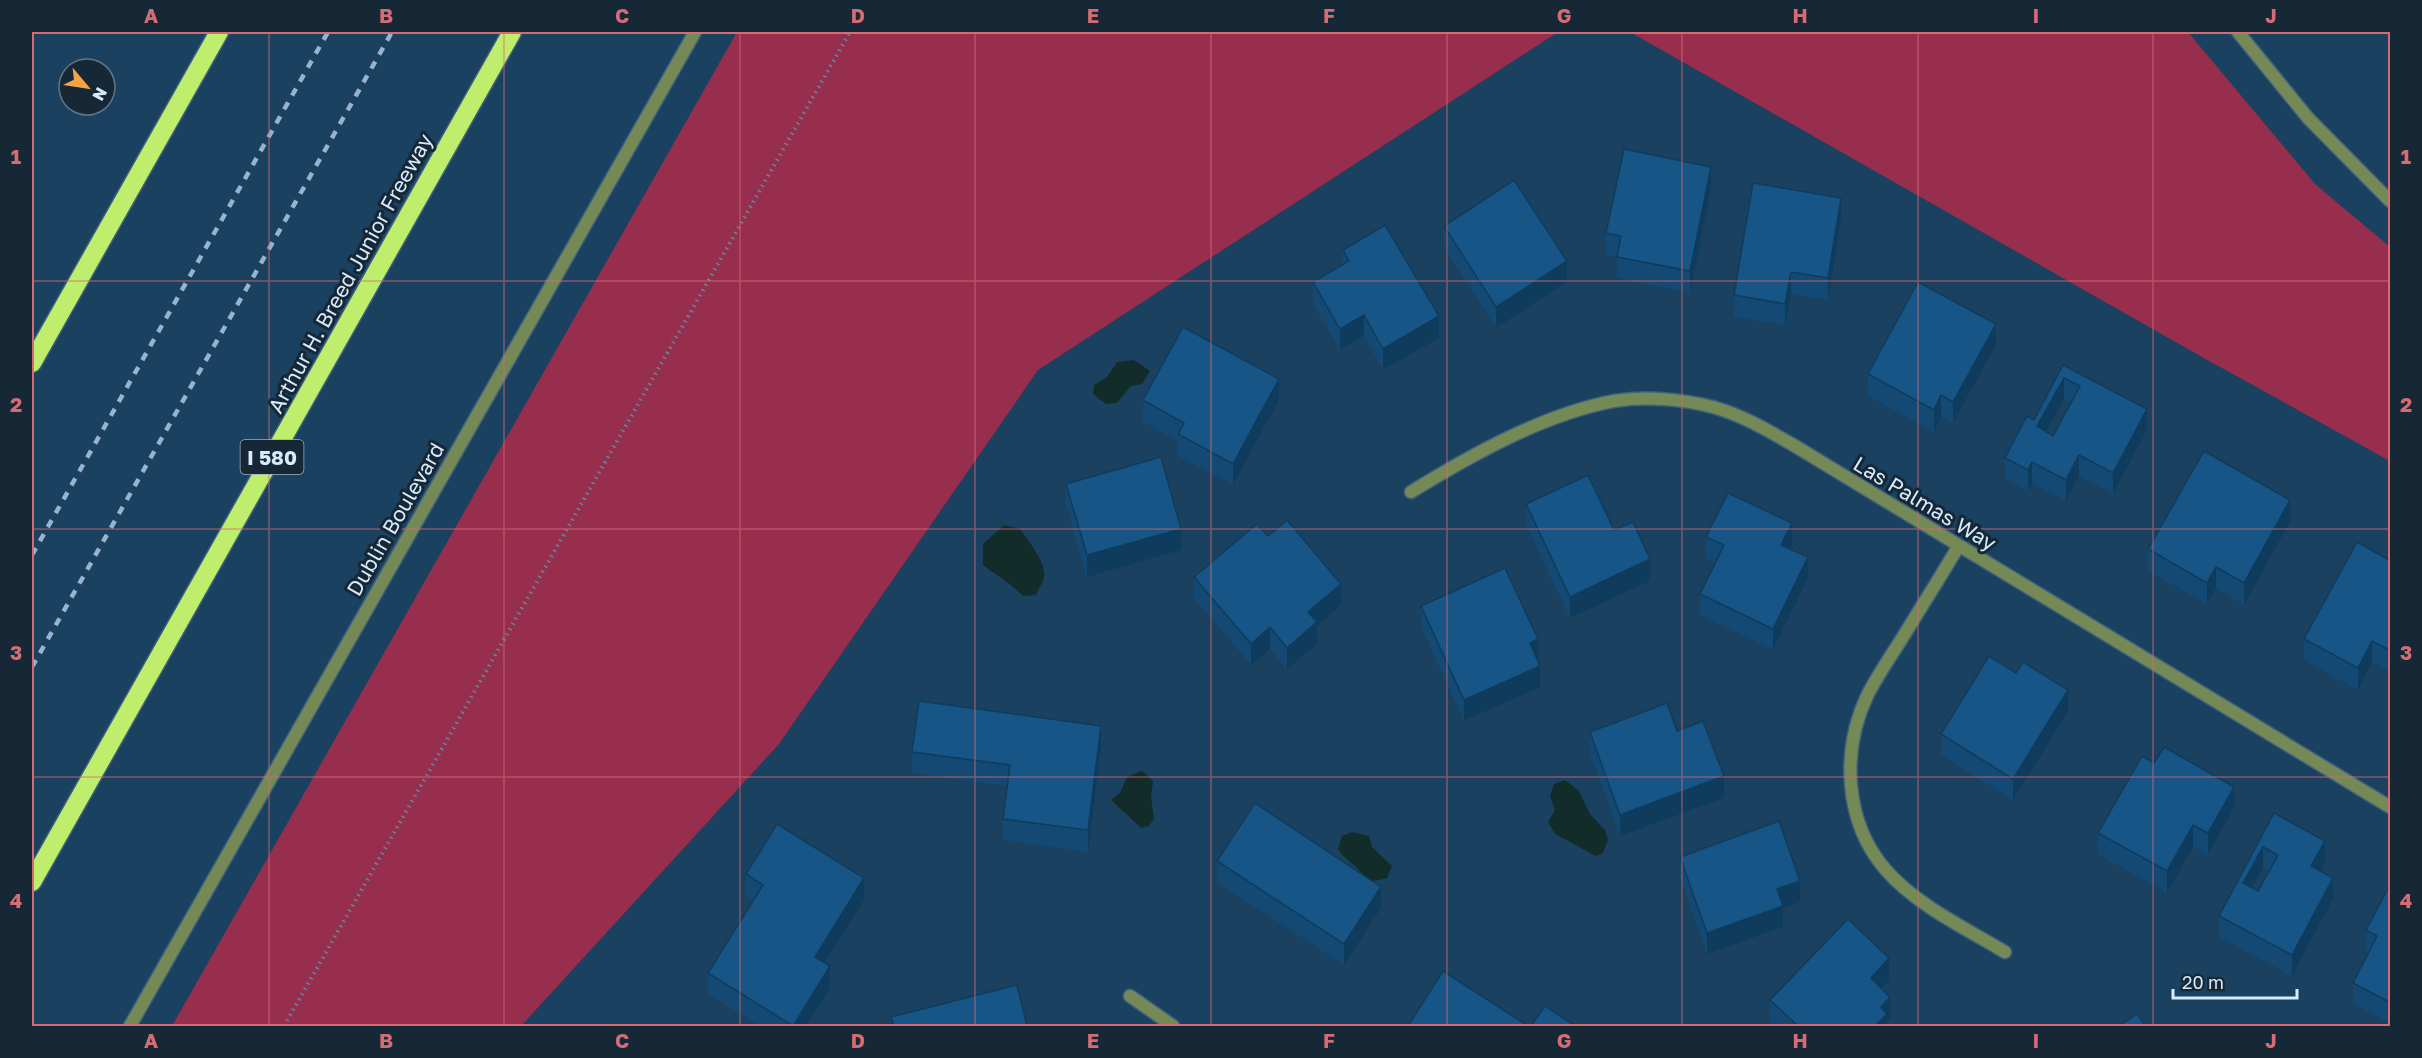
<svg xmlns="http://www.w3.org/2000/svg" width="2422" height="1058" font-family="'Golos Text',sans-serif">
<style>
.green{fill:#972e4d}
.water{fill:#112c29}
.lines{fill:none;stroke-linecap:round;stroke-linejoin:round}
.minor-casing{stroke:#3d607d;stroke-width:15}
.tertiary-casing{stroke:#3d607d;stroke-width:15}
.motorway-casing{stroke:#3d607d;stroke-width:21}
.path{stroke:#6685a0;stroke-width:4;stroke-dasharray:1.5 4.5;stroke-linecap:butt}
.minor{stroke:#758957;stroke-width:12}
.tertiary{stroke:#758957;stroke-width:12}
.motorway{stroke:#beee6c;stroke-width:18}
.rail{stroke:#98b3ca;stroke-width:4.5;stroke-dasharray:8 8;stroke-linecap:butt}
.wall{fill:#134972;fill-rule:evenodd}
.shaded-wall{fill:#0f3c5d}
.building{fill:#165585;stroke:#0f3c5d;stroke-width:1.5;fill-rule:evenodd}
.grid{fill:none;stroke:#d66c73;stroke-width:1.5;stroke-opacity:0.55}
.labels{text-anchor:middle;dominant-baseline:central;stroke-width:6;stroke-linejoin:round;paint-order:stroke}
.shield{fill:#162735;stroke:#9cb0c2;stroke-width:1.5}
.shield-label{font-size:20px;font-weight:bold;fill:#d6ebfe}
.street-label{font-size:21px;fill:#d6ebfe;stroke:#162735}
.neatline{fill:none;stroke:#d66c73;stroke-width:2}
.grid-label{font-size:20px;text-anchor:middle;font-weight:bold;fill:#d66c73}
</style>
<rect width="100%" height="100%" fill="#1b4161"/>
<g class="green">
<path d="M737,32H1558L1038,370L779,744L521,1026H172Z"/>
<path d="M1630,32H2188L2315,184L2390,247V461L2202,357Z"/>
</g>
<g class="water">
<path d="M1134,360L1150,371L1142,384L1131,386L1117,403L1106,404L1093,394L1094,385L1107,377L1117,362Z"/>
<path d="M1004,525L1020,529C1028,541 1046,561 1044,577C1043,583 1038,589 1036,595L1023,596C1011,583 997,576 983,565V544Z"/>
<path d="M1142,771L1153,781L1151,797L1154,819L1149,826L1141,828L1111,800L1120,793L1127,777Z"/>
<path d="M1565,780L1579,791L1590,814L1605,830L1608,840L1603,853L1596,856L1555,834L1548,822L1555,810L1550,796L1554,784Z"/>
<path d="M1352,832L1369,836L1372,847L1392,866L1387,878C1364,885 1369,878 1355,866C1348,860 1343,857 1338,849L1342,836Z"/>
</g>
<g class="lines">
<defs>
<g id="minor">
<path d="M2238,32L2308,118L2390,201"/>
<path d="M1411,492C1471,455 1544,414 1614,401C1645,396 1682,399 1713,407C1742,415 1769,431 1795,446L2390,807"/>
<path d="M1958,547C1941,576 1923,604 1906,632C1893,653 1879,673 1868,694C1841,750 1844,821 1885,869C1916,905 1965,928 2005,952"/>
<path d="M1130,996L1173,1026"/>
</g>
<path id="tertiary" d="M130,1026L695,32"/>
<g id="motorway">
<path d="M32,363L219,32"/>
<path d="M32,882L512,32"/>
</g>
</defs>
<use href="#minor" class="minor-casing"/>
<use href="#tertiary" class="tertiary-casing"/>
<use href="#motorway" class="motorway-casing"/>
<path class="path" d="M284,1026L850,32"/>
<use href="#minor" class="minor"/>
<use href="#tertiary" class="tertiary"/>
<use href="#motorway" class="motorway"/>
<g class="rail">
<path d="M32,555L328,32"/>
<path d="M32,667L392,32"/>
</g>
</g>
<g class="wall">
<path d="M1711,188L1690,293L1617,278V257L1606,255V233Z"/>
<path d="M1841,219L1828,300L1791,294L1785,325L1734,317V295Z"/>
<path d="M1444,226L1567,282L1496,328L1444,247Z"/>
<path d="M1343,250L1439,338L1383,370L1364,336L1340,350L1313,304V282L1343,264Z"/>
<path d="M1996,345L1953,423L1941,416L1934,432L1868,396V374Z"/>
<path d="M2063,365L2147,430L2113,494L2079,476L2066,501L2032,484L2028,491L2005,479V458L2034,420ZM2064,399L2071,403L2053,436L2046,432Z"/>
<path d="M1143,400H1279L1233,485L1178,456V441L1143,422Z"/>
<path d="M1066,484L1181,550L1087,577L1066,505Z"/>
<path d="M1526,504L1614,530L1650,581L1570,618L1526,525Z"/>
<path d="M2290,522L2244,605L2216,588L2207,604L2148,571V549Z"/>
<path d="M1268,536L1341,605L1317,626V644L1287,669L1270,649L1251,665L1194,598V577Z"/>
<path d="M1706,537L1792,545L1790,548L1808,578L1773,650L1700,615V594L1715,562L1706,558Z"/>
<path d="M2391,561V672L2372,662L2358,690L2304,660V639Z"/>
<path d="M1421,606L1538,661L1540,687L1464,721L1421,627Z"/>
<path d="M2068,711L2013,800L1941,755V734Z"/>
<path d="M1677,731L1724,798L1620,836L1590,753V732Z"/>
<path d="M1101,747L1088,852L1003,840V819L1007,786L912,773V752Z"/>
<path d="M2234,808L2208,855L2193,847L2167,893L2098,854V833Z"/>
<path d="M2274,813L2325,862L2320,871L2333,899L2292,976L2219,937V916ZM2263,868L2269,871L2258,891L2252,888Z"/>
<path d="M1680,857L1800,902L1783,908V927L1707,954L1680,878Z"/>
<path d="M1217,861L1381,908L1344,965L1217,882Z"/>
<path d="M746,874L864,900L825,963L830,988L806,1026H760L708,994V973L754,900L746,896Z"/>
<path d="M2391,885V1024L2353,1004V983L2369,953L2366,951V930Z"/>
<path d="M1889,980L1881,988L1890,1018L1887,1021V1026H1776L1770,1021V1000Z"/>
</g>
<g class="shaded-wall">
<path d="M1711,167V188L1690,293V271Z"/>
<path d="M1841,198V219L1828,300V278Z"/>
<path d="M1567,261V282L1496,328V307Z"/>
<path d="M1791,272V294L1785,325V304Z"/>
<path d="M1364,315V336L1340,350V329Z"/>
<path d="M1439,316V338L1383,370V349Z"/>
<path d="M1996,324V345L1953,423V402Z"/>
<path d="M2064,378V399L2037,448V426Z"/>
<path d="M1279,379V400L1233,485V464Z"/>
<path d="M1941,395V416L1934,432V410Z"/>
<path d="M2147,409V430L2113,494V473Z"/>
<path d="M2079,455V476L2066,501V480Z"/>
<path d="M2032,462V484L2028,491V470Z"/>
<path d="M2290,500V522L2244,605V583Z"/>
<path d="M1792,523V545L1781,566V545Z"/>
<path d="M1181,529V550L1087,577V555Z"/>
<path d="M1808,557V578L1773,650V629Z"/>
<path d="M1650,559V581L1570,618V597Z"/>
<path d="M2216,567V588L2207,604V583Z"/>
<path d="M1341,584V605L1317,626V644L1287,669V648L1308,612Z"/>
<path d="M1270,627V649L1251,665V644Z"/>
<path d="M1538,639V661L1530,643Z"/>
<path d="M2372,641V662L2358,690V668Z"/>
<path d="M1540,666V687L1464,721V700Z"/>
<path d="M2068,690V711L2013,800V779Z"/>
<path d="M1101,726V747L1088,852V830Z"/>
<path d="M1724,776V798L1620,836V815Z"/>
<path d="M2234,787V808L2208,855V833Z"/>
<path d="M2193,825V847L2167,893V871Z"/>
<path d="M2325,841V862L2311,888V866Z"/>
<path d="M2263,847V868L2243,904V883Z"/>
<path d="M864,878V900L815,978V957Z"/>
<path d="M2333,878V899L2292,976V955Z"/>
<path d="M1800,881V902L1783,908V927L1707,954V933L1777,889Z"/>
<path d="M1381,887V908L1344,965V944Z"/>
<path d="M1889,958V980L1871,999V978Z"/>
<path d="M830,966V988L806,1026H793Z"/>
<path d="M1890,997V1018L1887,1021V1026H1875L1881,1007Z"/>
</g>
<g class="building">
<path d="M1624,149L1711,167L1690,271L1617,257L1621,236L1606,233Z"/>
<path d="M1514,180L1567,261L1496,307L1444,226Z"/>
<path d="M1753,183L1841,198L1828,278L1791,272L1785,304L1734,295Z"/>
<path d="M1385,225L1439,316L1383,349L1364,315L1340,329L1313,282L1349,261L1343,250Z"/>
<path d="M1918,282L1996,324L1953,402L1941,395L1934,410L1868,374Z"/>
<path d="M1183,327L1279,379L1233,464L1178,434L1184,423L1143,400Z"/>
<path d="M2063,365L2147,409L2113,473L2079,455L2066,480L2032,462L2028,470L2005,458L2027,416L2034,420ZM2064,378L2080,386L2053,436L2037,426Z"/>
<path d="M2204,451L2290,500L2244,583L2216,567L2207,583L2148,549Z"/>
<path d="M1161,457L1181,529L1087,555L1066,484Z"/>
<path d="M1588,475L1614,530L1633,522L1650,559L1570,597L1526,504Z"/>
<path d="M1728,493L1792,523L1781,545L1808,557L1773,629L1700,594L1724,545L1706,537Z"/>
<path d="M1287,520L1341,584L1308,612L1317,622L1287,648L1270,627L1251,644L1194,577L1257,524L1268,536Z"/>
<path d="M2357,542L2391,561V651L2372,641L2358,668L2304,639Z"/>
<path d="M1505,568L1538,639L1530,643L1540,666L1464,700L1421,606Z"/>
<path d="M1989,656L2016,673L2023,662L2068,690L2013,779L1941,734Z"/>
<path d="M919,701L1101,726L1088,830L1003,819L1010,765L912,752Z"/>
<path d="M1667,703L1677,731L1703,721L1724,776L1620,815L1590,732Z"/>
<path d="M2164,747L2234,787L2208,833L2193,825L2167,871L2098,833L2142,756L2154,763Z"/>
<path d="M1255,803L1381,887L1344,944L1217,861Z"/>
<path d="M2274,813L2325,841L2311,866L2333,878L2292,955L2219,916ZM2263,847L2278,855L2258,891L2243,883Z"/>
<path d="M1779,821L1800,881L1777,889L1783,906L1707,933L1680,857Z"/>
<path d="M777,824L864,878L815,957L830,966L793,1026L708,973L763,885L746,874Z"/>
<path d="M2390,885H2391V1003L2353,983L2377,936L2366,930Z"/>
<path d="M1848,919L1889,958L1871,978L1890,997L1881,1007L1887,1014L1875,1026H1798L1770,1000Z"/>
<path d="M1443,971L1528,1026H1408Z"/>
<path d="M1017,985L1027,1026H894L891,1017Z"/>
<path d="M1545,1006L1575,1026H1531Z"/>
<path d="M2137,1014L2146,1026H2119Z"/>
</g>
<path class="grid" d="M269,32V1026M504,32V1026M740,32V1026M975,32V1026M1211,32V1026M1447,32V1026M1682,32V1026M1918,32V1026M2153,32V1026M32,281H2390M32,529H2390M32,777H2390"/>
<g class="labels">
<rect class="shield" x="240.5" y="440" width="63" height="34" rx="4.5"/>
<g class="shield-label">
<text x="272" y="457">I 580</text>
</g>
<g class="street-label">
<text transform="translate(350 273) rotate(-61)">Arthur H. Breed Junior Freeway</text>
<text transform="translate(1925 503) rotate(31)">Las Palmas Way</text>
<text transform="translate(395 519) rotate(-60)">Dublin Boulevard</text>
</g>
</g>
<rect width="2422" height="1058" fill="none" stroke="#162735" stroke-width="66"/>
<g transform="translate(87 87) rotate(119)"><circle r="28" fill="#162735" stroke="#637585" stroke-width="1.5"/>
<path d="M0-4.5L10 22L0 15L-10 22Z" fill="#f4a345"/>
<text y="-9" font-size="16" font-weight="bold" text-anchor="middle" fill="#d6ebfe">N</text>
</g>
<path d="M2173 989v9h124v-9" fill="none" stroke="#d6ebfe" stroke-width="3"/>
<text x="2182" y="989" font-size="18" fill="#d6ebfe" stroke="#162735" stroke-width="4.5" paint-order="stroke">20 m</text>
<rect x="33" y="33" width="2356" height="992" class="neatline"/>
<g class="grid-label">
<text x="151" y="23">A</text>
<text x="386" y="23">B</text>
<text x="622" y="23">C</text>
<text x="858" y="23">D</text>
<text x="1093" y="23">E</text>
<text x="1329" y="23">F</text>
<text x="1564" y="23">G</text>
<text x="1800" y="23">H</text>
<text x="2036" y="23">I</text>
<text x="2271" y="23">J</text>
<text x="16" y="164">1</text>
<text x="2406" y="164">1</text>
<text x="16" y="412">2</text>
<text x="2406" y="412">2</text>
<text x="16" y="660">3</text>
<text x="2406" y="660">3</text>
<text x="16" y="908">4</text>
<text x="2406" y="908">4</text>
<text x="151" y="1048">A</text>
<text x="386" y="1048">B</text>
<text x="622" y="1048">C</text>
<text x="858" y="1048">D</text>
<text x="1093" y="1048">E</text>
<text x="1329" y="1048">F</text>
<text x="1564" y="1048">G</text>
<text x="1800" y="1048">H</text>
<text x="2036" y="1048">I</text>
<text x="2271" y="1048">J</text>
</g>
</svg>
